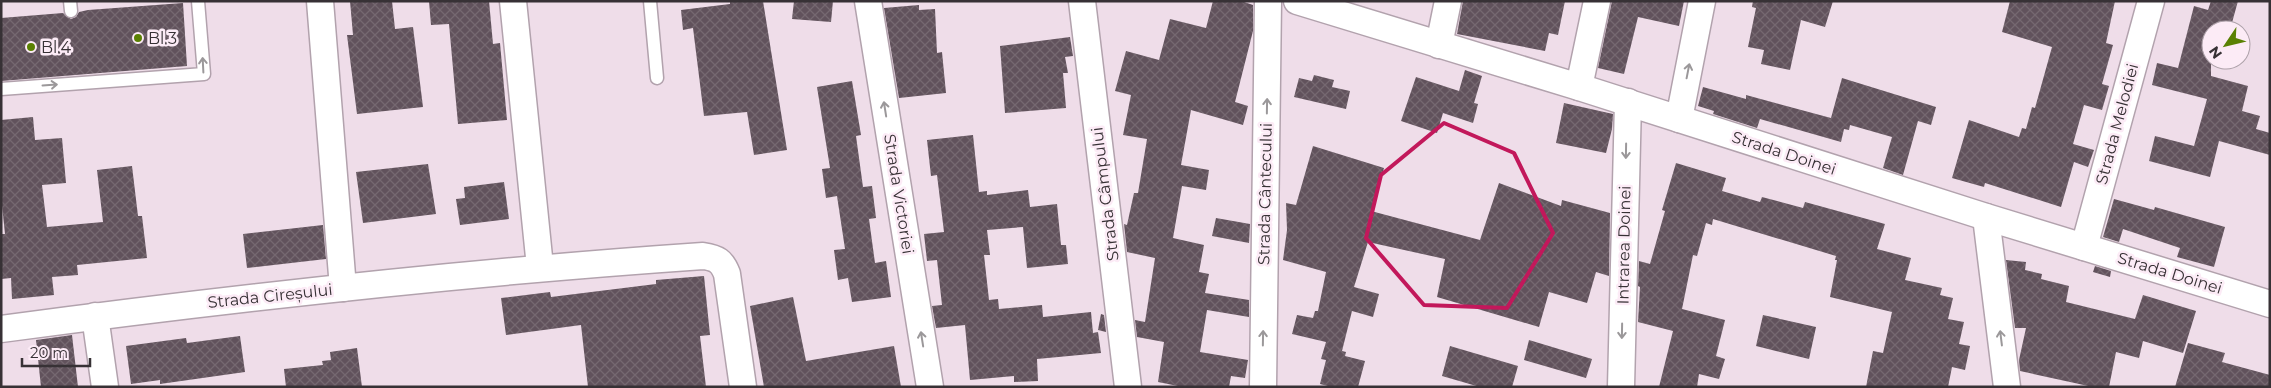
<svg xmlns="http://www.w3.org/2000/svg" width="2271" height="388" font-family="Montserrat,sans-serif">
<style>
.building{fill:url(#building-cross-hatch)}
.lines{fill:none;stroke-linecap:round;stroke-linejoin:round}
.lane-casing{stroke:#b2a2ad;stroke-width:15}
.street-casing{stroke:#b2a2ad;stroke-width:29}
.lane{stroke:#fff;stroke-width:12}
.street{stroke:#fff;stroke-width:26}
.oneway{stroke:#9b989a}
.marked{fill:none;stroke:#c2185b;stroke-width:4;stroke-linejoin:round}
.poi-dot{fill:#5a8103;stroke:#fcebf6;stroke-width:2}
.labels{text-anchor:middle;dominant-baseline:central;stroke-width:5;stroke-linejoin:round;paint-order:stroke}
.poi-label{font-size:16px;fill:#373135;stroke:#fcebf6;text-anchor:start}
.street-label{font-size:16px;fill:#373135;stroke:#fcebf6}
</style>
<defs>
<pattern id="building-cross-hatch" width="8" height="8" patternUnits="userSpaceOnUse" patternTransform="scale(1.25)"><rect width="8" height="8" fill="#61525c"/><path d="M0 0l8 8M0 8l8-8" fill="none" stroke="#756870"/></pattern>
</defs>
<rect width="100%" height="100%" fill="#efdde9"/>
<g class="building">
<path d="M350,1H392L395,29L413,27L423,107L357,114L347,35H353Z"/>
<path d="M429,1H489L493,44L500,43L507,120L458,124L449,24L431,25Z"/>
<path d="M730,1H763L787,150L754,155L747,112L704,116L693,28L683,30L681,10L730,4Z"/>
<path d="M794,1H833L831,22L792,19Z"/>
<path d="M1213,1H1241L1253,5V31L1235,102L1248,106L1243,125L1191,110L1181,165L1209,170L1206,190L1182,186L1173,238L1204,245L1199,272L1209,274L1205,293L1249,300V317L1207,310L1200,352L1248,360L1245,378L1231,376L1229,387H1183L1158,382L1164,342L1137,337L1135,320L1145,322L1155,258L1127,252L1124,224L1127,225L1134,193H1138L1147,139L1123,135L1131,95L1115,91L1126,51L1159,60L1170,19L1206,28Z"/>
<path d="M1463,1H1565L1558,35L1549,33L1545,51L1457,34Z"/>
<path d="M1612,1H1684L1679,26L1638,17L1624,74L1598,68Z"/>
<path d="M1753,1H1833L1825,27L1801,20L1790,70L1761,64L1764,50L1748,47L1756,8L1752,7Z"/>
<path d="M2010,1H2115L2106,43L2113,45L2102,84L2109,86L2102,110L2084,105L2073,144L2094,150L2088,167L2074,162L2061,207L1985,183L1984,187L1952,178L1969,120L2019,137L2022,128L2026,129L2032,107L2035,108L2052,47L2002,32Z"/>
<path d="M2211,1H2238L2230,30H2211V76L2248,86L2242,111L2260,116L2256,129L2270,133V155L2219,141L2210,177L2149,161L2155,136L2194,146L2207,99L2152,85L2157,63L2178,68L2194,6L2208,10Z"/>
<path d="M183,3L187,66L1,81V18L63,13L71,19L76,17L79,12L88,10Z"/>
<path d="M919,5V10L935,9L937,53L942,52L946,93L899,98L884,8Z"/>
<path d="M1070,37L1073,56L1065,57L1068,73H1063L1066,108L1005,113L1000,46Z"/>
<path d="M1465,70L1482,76L1474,103L1478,104L1473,123L1443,113L1437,133L1401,121L1416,77L1459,91Z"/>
<path d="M1314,75L1334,80L1332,87L1350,91L1346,109L1294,97L1299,78L1312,81Z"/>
<path d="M1842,78L1936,107L1931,125L1918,121L1903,175L1883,168L1892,137L1850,125L1849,130L1844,129L1841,142L1760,119L1757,128L1713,114L1714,111L1698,106L1703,87L1746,99V95L1831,118Z"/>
<path d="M852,81L861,135L856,136L863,187L872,186L876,218L869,219L875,263L886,261L891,297L852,302L848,278L838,280L834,250L845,249L837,196L826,198L822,169L830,168L817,87Z"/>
<path d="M1564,103L1613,114L1612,129L1606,153L1556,143Z"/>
<path d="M33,117L35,140L62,138L66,183L42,185L47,227L103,222L97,170L132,166L138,216H142L147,258L77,265L78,275L52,277L54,295L12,299L11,278L1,279V234H5L1,196V120Z"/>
<path d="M973,135L979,192L987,191V195L1028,190L1030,207L1057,204L1061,245H1066L1068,264L1027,268L1023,227L987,230L990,255H984L989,300L998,299L999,309L1042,305L1043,317L1091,312L1093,333L1098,332L1101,353L1037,359L1038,381L1014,382V376L970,380L965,325L936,328L932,306L942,305L937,260L927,261L924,234L944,232L937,175L931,176L927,140Z"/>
<path d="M1313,146L1384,168L1371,211L1480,240L1499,183L1561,206L1562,200L1610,213L1609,276L1596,272L1587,303L1549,292L1539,327L1437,297L1445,259L1368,242L1354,287L1379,294L1373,317L1352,311L1342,351L1346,352L1345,356L1365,361L1358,387H1332L1320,384L1326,360L1321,359L1326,342L1292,334L1297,315L1313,318L1315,311H1318L1326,272L1283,260L1287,230L1286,203L1296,205Z"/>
<path d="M1676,163L1726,178L1722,191L1760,202L1762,197L1803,208L1805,202L1885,224L1877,249L1911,258L1905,280L1942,288L1940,295L1953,298L1948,319L1964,322L1959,344L1970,346L1965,370L1952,367L1948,387H1866L1873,351L1883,353L1892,312L1830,297L1837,260H1835L1836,256L1713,219L1712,225L1706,223L1697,256L1693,255L1682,309L1725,320L1716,356L1725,359L1719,379L1699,374L1697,387H1659L1673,331L1638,322L1640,287L1638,286L1639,261L1650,264L1665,211L1662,210Z"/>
<path d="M428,164L436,214L363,223L356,172Z"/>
<path d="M504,182L509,219L460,225L456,199L465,198L464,187Z"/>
<path d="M2114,199L2154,210L2155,207L2225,227L2214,267L2177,257L2180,248L2123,229L2119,242L2103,237Z"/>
<path d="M1216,218L1250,224L1249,243L1212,236Z"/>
<path d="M323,225L326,259L247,268L243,234Z"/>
<path d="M2006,260L2026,262L2025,270L2042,274L2041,279L2069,286L2066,302L2135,319L2143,295L2196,311L2183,353L2143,341L2139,358L2116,352L2109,387H2093L2020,371L2019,360L2026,328H2015Z"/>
<path d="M2095,266L2111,271L2110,277L2093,272Z"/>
<path d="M704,276L710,335L700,336L706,387H588L581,325L506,335L501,298L550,292L551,297L656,284V280Z"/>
<path d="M793,297L806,361L894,346L901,387H764L750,306Z"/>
<path d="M1101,314L1104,315L1106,332L1098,330Z"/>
<path d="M1763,315L1816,327L1809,359L1756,346Z"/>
<path d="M72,335L78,387H41L36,340Z"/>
<path d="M240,336L245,372L160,384V380L131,384L126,346L186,338L187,343Z"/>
<path d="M1529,340L1592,359L1586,378L1524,360Z"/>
<path d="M2188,343L2225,353L2222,362L2270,375V387H2175Z"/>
<path d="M1450,346L1518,366L1512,387H1480L1442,376Z"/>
<path d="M357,348L362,387H286L284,369L323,365L322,361L331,360L330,352Z"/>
</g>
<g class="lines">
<defs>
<g id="lane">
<path d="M70,1L71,11"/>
<path d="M650,1L657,78"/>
<path d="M1,89L204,74L198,1"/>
</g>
<g id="street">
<path d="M320,1L343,288"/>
<path d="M513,1L540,267"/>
<path d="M868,1L930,387"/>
<path d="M1082,1L1128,387"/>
<path d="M1297,1L1579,87L1986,217L2270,304"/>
<path d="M1439,45L1448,1"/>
<path d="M1579,87L1597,1"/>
<path d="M1679,119L1702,1"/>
<path d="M1986,217L2007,387"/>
<path d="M2084,247L2151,1"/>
<path d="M95,316L105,387"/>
<path d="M1,329C234,298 468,272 703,256C717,258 722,261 727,274L743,387"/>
<path d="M1263,387L1268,1"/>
<path d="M1621,387L1628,102"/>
</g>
</defs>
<use href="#lane" class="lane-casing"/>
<use href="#street" class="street-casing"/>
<use href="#lane" class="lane"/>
<use href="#street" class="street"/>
</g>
<defs><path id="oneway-shaft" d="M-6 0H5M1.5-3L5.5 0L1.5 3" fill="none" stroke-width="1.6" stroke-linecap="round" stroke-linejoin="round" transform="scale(1.25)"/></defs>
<g class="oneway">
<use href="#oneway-shaft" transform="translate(203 65) rotate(-93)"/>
<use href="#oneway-shaft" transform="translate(1688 71) rotate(-79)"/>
<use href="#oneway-shaft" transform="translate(50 85) rotate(-4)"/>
<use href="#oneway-shaft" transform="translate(1267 106) rotate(-89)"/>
<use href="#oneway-shaft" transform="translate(885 109) rotate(-99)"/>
<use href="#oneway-shaft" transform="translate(1626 151) rotate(91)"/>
<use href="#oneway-shaft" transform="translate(1622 331) rotate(91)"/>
<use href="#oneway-shaft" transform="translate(1263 338) rotate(-89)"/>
<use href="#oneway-shaft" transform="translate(2001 338) rotate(-97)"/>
<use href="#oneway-shaft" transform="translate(922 339) rotate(-99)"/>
</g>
<path class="marked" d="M1444,123L1514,153L1553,233L1507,308L1424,305L1366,238L1381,175Z"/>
<g class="poi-dot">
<circle cx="138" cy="38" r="5"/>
<circle cx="31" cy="47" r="5"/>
</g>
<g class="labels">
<g class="poi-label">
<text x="148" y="38">Bl.3</text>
<text x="41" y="47">Bl.4</text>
</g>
<g class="street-label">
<text transform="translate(2117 124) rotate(-75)">Strada Melodiei</text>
<text transform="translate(1784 153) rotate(18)">Strada Doinei</text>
<text transform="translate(899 194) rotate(81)">Strada Victoriei</text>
<text transform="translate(1105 194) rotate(-97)">Strada Câmpului</text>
<text transform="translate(1265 194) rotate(-89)">Strada Cântecului</text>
<text transform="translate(1624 245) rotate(-89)">Intrarea Doinei</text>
<text transform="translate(2170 273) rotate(17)">Strada Doinei</text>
<text transform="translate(270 296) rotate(-6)">Strada Cireșului</text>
</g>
</g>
<rect width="2271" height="388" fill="none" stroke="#373135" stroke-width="5"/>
<g transform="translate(2226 45) rotate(235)"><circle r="24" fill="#fcebf6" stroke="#ada1a9"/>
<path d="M0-4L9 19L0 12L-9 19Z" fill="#5a8103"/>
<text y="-8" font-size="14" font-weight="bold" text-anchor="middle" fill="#373135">N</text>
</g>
<path d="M22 358v8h68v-8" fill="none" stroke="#373135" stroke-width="2.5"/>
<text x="30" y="358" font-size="15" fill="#373135" stroke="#fcebf6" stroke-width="4" paint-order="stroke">20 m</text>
</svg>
